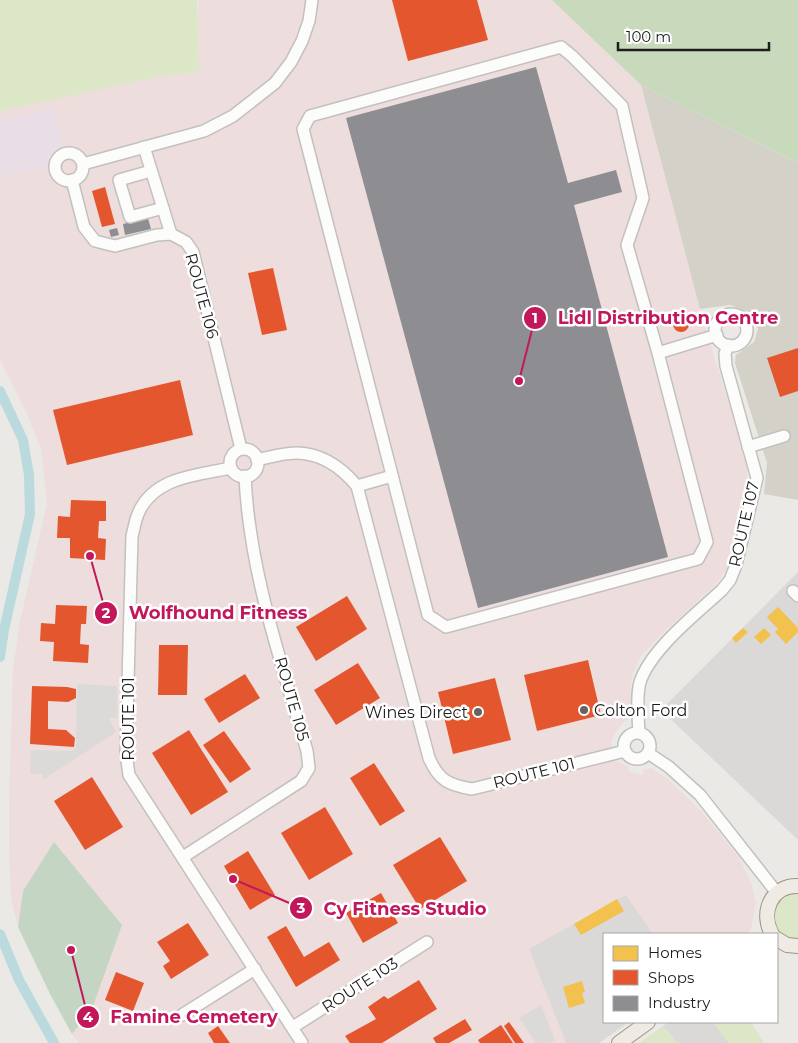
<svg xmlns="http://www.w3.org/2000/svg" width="798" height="1043" font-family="Montserrat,sans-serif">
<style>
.residential{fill:#dad9d7}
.commercial{fill:#eddddc}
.industrial{fill:#e9dee5}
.construction{fill:#d4d2c8}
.grass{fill:#dbe7c6}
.forest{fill:#c9d9bc}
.cemetery{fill:#c4d6c3}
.parking{fill:#dbdad9}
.homes{fill:#f2c14e}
.shops{fill:#e4572e}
.industry{fill:#8d8d92}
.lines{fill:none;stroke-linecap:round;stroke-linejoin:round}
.canal{stroke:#badade;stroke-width:10}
.minor-casing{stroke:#c2c1c0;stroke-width:14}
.major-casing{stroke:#a09484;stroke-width:16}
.minor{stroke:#fcfcfb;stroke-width:11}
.major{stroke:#efeae4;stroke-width:14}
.poi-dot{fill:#656463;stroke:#fff;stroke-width:2}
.labels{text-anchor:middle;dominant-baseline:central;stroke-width:5;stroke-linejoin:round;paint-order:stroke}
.street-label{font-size:16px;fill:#1d1d1d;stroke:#fff}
.poi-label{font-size:16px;fill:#1d1d1d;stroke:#fff;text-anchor:start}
.leader{fill:none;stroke:#c2185b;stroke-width:2}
.callout-dot{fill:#c2185b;stroke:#fff;stroke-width:2}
.mark-label{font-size:15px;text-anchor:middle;font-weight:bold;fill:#fff}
.callout-label{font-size:18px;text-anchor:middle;font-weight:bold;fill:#c2185b;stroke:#fff;stroke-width:5;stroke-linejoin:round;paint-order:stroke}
</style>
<rect width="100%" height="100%" fill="#ebe9e6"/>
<g class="residential">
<path d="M798,572V840L661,710Z"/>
<path d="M626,894L653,934H604V1022H629L599,1043H566L528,949Z"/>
<path d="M669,1022H713L729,1043H678L663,1026Z"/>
</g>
<path class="commercial" d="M198,0H552L641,85L704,324L748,465L747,477L727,568L718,582L662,634L640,657L631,679L629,718L621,725L611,740L616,761L628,766L629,772L642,775L644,770L651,768L668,779L701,811L739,857L751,883L756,903L751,929L746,934H653L626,895L529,949L566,1043H80L72,1034L92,1009L104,973L23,891L18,927L11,899L9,850V801L13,669L20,621L47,503L41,449L28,416L0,360V109L167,75L198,72Z"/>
<path class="industrial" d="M53,108L62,140V148L53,158L50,166L0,176V122Z"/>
<path class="construction" d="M641,85L798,163V500L764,494L767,463L735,363L736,355L754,342L758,329L751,315L731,305L700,309Z"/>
<g class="grass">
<path d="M0,0H197L199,72L167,75L0,111Z"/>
<path d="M791,892H798V940C768,938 765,905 791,892Z"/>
<path d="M713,1022H751L764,1043H729Z"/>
<path d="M663,1026L678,1043H640Z"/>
</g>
<path class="forest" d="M552,0H798V163L641,85Z"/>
<path class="cemetery" d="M54,842L122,925L92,1009L72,1034L51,996L18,927L23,891Z"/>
<g class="parking">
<path d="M77,684L117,686V718H109L116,732L44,779L42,774H30L31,750L72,751L76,748Z"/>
<path d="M541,1005L555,1040L550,1043H536L519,1018Z"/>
</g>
<g class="homes">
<path d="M778,607L798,628V632L786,644L775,632L778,629L767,617Z"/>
<path d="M743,628L748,632L736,643L732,638Z"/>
<path d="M764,628L771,635L761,644L754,637Z"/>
<path d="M617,899L624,911L581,935L574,924Z"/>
<path d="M582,981L585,992L582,993L585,1003L569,1008L563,987Z"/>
</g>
<g class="shops">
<path d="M392,0H477L488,40L408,61Z"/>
<path d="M105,187L115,224L102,227L92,191Z"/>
<path d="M273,268L287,330L262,335L248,273Z"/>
<circle cx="681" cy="324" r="8"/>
<path d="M798,348V391L780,397L767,358Z"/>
<path d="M180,380L193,435L67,465L53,410Z"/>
<path d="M71,500L106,501V521H99L98,538L106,539L105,560L70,558V538H57L58,516L70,517Z"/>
<path d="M347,596L367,629L316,661L296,627Z"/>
<path d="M56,605L87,606L86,624H81L80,644L89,645L88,663L53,661L54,642L40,641L41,623L55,624Z"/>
<path d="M159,645H188L187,695H158Z"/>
<path d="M588,660L601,715L537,731L524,675Z"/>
<path d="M358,663L380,698L336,725L314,690Z"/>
<path d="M245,674L260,698L219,723L204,699Z"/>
<path d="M495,678L511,740L453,754L438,692Z"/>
<path d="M32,686L67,687L76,689V698L68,702L48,701V729L66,730L75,738L74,747L30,744Z"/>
<path d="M189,730L228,792L191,815L152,753Z"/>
<path d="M224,731L251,769L230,783L203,745Z"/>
<path d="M374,763L405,811L380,826L350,778Z"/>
<path d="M92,777L123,827L85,850L54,801Z"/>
<path d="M325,807L353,854L309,880L281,833Z"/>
<path d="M440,837L467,881L420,909L393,865Z"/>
<path d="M248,851L275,895L250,910L224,866Z"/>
<path d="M381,893L398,923L363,943L346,913Z"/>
<path d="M188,923L209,955L171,979L163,966L170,961L157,942Z"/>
<path d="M286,926L304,957L329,942L340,960L296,987L267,937Z"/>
<path d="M116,972L144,983L133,1011L105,1000Z"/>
<path d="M419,980L437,1009L382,1043H350L345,1036L376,1019L368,1007L384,996L388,999Z"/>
<path d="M465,1019L472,1030L449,1043H436L433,1038Z"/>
<path d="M509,1022L524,1043H515L504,1026Z"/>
<path d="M501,1025L513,1043H480L478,1040Z"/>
<path d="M218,1026L230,1043H214L208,1033Z"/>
</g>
<g class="industry">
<path d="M536,67L568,183L616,170L622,192L574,205L668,557L478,608L346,118Z"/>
<path d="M148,218L151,229L125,235L123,224Z"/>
<path d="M117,228L119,235L111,237L109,230Z"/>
</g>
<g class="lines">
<g class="canal">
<path d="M0,391L23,440L29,475L30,514L4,630L0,657"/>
<path d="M0,934L19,980L54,1043"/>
</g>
<defs>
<g id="minor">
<path d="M144,147L171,234"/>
<circle cx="69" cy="167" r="14"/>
<path d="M83,164L204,131L233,116L275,83L291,62L302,41L309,21L312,0"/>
<path d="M151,171L119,180L130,217L163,208"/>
<path d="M72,180L84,227L95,241L115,246L157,235L171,234L186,242L193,252L241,449"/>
<circle cx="731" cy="330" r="16"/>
<path d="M658,353L627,245L643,198L622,106L572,56L561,47L310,116L303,129L428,615L446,627L698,559L707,542L658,353L717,335"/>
<path d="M748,447L784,436"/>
<circle cx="244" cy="463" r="14"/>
<path d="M257,460C269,457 284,453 296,453C322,453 341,467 357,486L429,758C439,781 449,785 472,789L625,751"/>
<path d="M231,468C197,475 153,477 138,514C135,521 134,529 132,536L126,754L129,775L302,1043"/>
<path d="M357,486L392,476"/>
<path d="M793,591L798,596"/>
<path d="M639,732C638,717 636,697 640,682C651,649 696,614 722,590L730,580L736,565L757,478L726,366L725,354L728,345"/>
<circle cx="637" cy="746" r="13"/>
<path d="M648,753L669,767L700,795L777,893"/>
<path d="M183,857L301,781L309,768L307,751C281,661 249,570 245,476"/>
<path d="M182,1015L255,969"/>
<path d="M293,1027L427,942"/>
</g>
<g id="major">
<path d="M772,934C760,913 771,885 798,886"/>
<path d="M777,939L787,945L798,946"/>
<path d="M619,1043L648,1022"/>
</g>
</defs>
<use href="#minor" class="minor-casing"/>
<use href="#major" class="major-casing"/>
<use href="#minor" class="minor"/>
<use href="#major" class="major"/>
</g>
<g class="poi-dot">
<circle cx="584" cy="710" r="5"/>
<circle cx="478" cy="712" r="5"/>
</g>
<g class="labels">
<g class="street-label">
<text transform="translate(202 296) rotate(75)">ROUTE 106</text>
<text transform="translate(744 524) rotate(-77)">ROUTE 107</text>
<text transform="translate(292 699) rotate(74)">ROUTE 105</text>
<text transform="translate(128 719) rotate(-90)">ROUTE 101</text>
<text transform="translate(534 773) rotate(-14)">ROUTE 101</text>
<text transform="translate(360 985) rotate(-33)">ROUTE 103</text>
</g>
<g class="poi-label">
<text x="594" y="710">Colton Ford</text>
<text x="468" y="712" text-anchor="end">Wines Direct</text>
</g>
</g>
<path class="leader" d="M519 381L535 318M90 556L106 613M233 879L301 908M71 950L88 1017"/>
<g class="callout-dot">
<circle cx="519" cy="381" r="5"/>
<circle cx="90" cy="556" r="5"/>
<circle cx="233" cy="879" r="5"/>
<circle cx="71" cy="950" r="5"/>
<circle cx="535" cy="318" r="12"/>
<circle cx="106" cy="613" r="12"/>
<circle cx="301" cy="908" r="12"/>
<circle cx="88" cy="1017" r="12"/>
</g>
<g class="mark-label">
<text x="535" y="323">1</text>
<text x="106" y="618">2</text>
<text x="301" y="913">3</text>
<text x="88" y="1022">4</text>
</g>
<g class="callout-label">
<text x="668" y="324">Lidl Distribution Centre</text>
<text x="218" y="619">Wolfhound Fitness</text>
<text x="405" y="915">Cy Fitness Studio</text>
<text x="194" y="1023">Famine Cemetery</text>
</g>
<rect x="603" y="933" width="175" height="90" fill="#ffffff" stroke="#a5a5a5"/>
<rect x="613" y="946" width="25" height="15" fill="#f2c14e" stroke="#a5a5a5"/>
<text x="648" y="958" font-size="15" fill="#1d1d1d">Homes</text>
<rect x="613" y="970" width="25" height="15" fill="#e4572e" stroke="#a5a5a5"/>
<text x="648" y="983" font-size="15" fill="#1d1d1d">Shops</text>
<rect x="613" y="996" width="25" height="15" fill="#8d8d92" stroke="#a5a5a5"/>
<text x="648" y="1008" font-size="15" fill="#1d1d1d">Industry</text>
<path d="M618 42v8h151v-8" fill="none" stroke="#1d1d1d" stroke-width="2.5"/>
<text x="626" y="42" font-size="15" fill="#1d1d1d" stroke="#ffffff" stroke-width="4" paint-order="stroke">100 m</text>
</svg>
